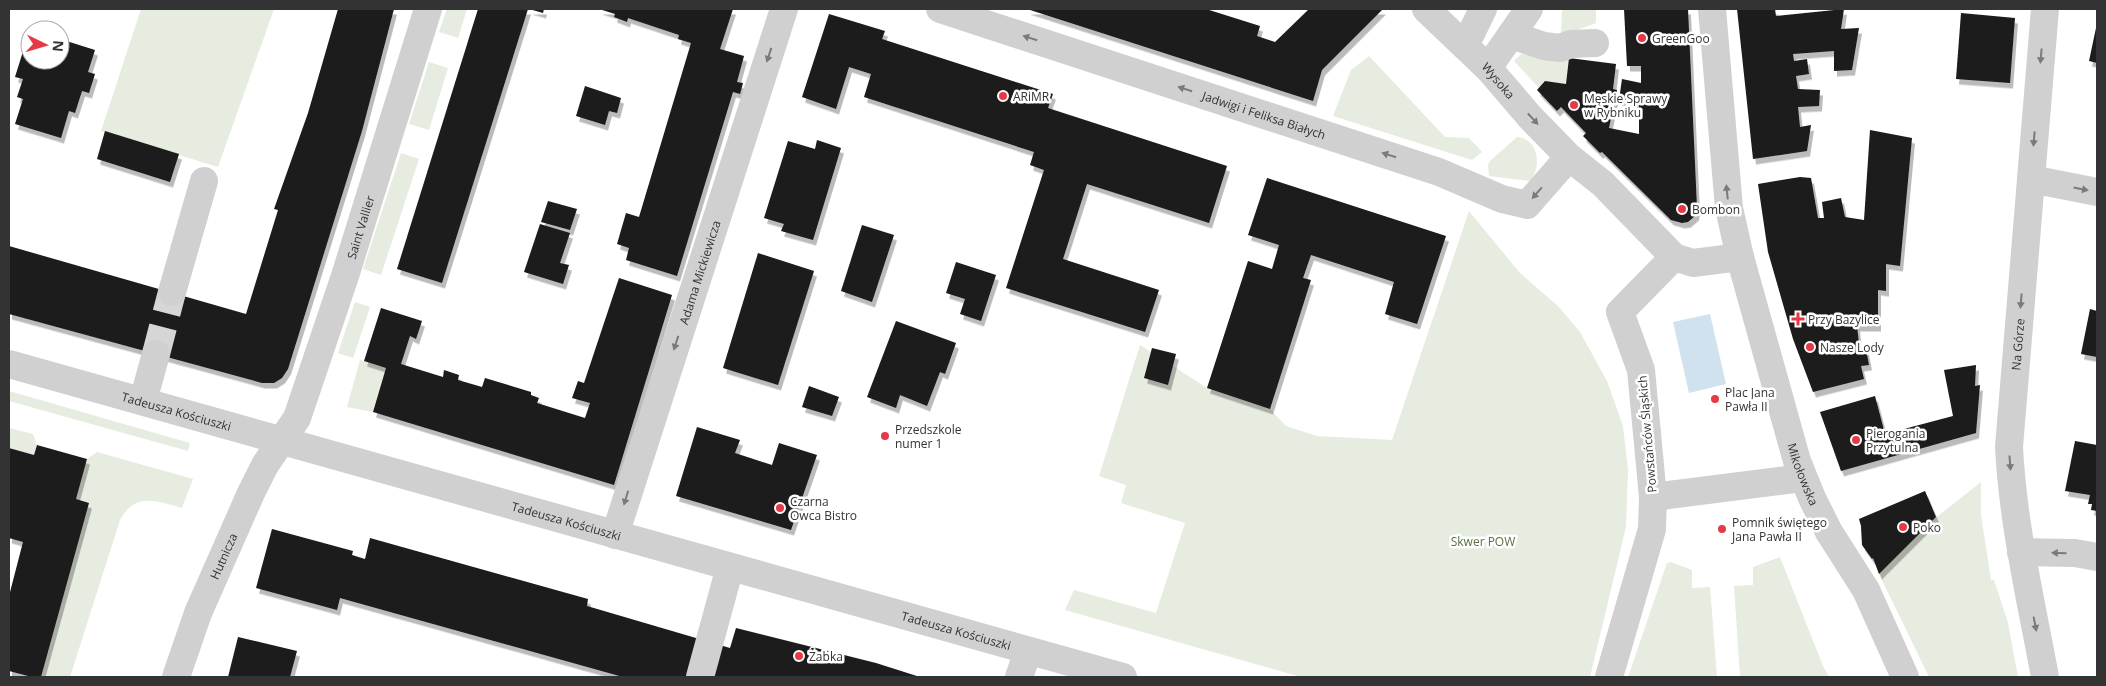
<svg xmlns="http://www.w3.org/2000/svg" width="2106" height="686" font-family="'Open Sans',sans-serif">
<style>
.green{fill:#e6ecdf}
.water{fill:#cfe2ee}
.building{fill:#1a1a1a;filter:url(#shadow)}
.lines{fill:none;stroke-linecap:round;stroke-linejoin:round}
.minor-tunnel{stroke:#d6d6d6;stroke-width:28;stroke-dasharray:28 14;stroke-linecap:butt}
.minor{stroke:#d0d0d0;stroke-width:28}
.oneway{fill:#7a7a7a}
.poi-dot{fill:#e63946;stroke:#fff;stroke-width:2}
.labels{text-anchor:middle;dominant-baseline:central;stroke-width:5;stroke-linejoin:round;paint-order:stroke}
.poi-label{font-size:12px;fill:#333;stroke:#fff;text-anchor:start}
.street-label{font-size:12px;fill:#333;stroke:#fff}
.park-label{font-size:12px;fill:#56703f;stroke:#fff}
</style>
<defs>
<filter id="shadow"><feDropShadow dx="3" dy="5.5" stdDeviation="0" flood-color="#0004"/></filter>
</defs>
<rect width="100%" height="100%" fill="#fff"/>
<g class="green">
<path d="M141,9H274L218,167L101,131Z"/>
<path d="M447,9H467L458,38L439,32Z"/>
<path d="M1562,9H1596V23L1561,36Z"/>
<path d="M1521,54L1569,59L1566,84L1545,81L1539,88L1514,61Z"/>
<path d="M1369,56L1445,137L1469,138L1482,152L1472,160L1333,116L1351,70Z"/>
<path d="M429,62L448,68L429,130L409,124Z"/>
<path d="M1517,137C1539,139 1542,167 1530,181L1489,176L1488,165L1490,161Z"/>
<path d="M401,153L419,159L381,275L363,269Z"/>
<path d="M1469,211L1519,272L1559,307L1580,332L1607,381L1623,426L1628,470L1626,527L1590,677H1301L1065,610L1074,590L1156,613L1185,523L1121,503L1126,485L1099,476L1140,345L1207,388L1270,409L1286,426L1317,436L1392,440Z"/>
<path d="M355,302L370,307L353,358L338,353Z"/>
<path d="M360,360L386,368L373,412L347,407Z"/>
<path d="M9,391L190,443L188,451L9,401Z"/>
<path d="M9,428L33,434L37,445L34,455L9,448Z"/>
<path d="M97,452L193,479L182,508C157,501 135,492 120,520L70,677H41L89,503L76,499L87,459Z"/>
<path d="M1981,482V515L1991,580H1994L2008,623L2018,677H1929L1879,574L1928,524Z"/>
<path d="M1780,557L1823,666L1829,677H1740L1734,586L1753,585V567Z"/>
<path d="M1671,562L1692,570V588L1710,587L1717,677H1628L1667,563Z"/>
</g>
<path class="water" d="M1710,314L1726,384L1689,393L1673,322Z"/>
<g class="building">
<path d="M338,9H394L362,131L288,369L282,378L274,383H262L9,314V246L246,314L278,210L274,209L308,113Z"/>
<path d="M478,9H528L442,283L397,269Z"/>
<path d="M529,9H544L543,13Z"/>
<path d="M599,9H733L720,49L744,56L737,82L743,83L740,94L733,92L677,276L626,260L629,248L617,244L626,213L639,217L691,43L678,39L679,35L628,18L627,22L614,17L615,14Z"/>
<path d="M1027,9H1206L1260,26L1257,36L1275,42L1309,9H1383L1322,70L1313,101Z"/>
<path d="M1624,9H1688L1697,208L1696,215L1688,222L1682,223L1671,220L1602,152L1600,153L1583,136L1586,133L1561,107L1557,111L1537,90L1545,81L1566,84L1569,58L1616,64L1613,89L1617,90L1609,128L1639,134V104L1619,100L1622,79L1641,83V66H1627Z"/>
<path d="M1737,9H1775L1776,16L1844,9L1841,29L1859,28L1852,70L1834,71V51L1793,54L1794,61L1807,59L1809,74L1796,76L1798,89L1820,90L1819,106L1798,107L1800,127L1811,125L1807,151L1753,159Z"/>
<path d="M1961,13L2015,18L2010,83L1956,79Z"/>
<path d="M829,14L885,31L882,39L1053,94L1048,108L1227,166L1209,223L1087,184L1063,259L1159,290L1145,332L1006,288L1044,170L1030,165L1034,152L864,97L871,74L849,67L836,109L802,97Z"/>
<path d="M2096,28H2097V63L2089,61Z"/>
<path d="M60,39L95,50L88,72L95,74L89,93L82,91L75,113L69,111L61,138L15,124L23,99L17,97L23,79L15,77L25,45L30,46V60H60Z"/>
<path d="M585,86L621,98L617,113L609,111L605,125L576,116Z"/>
<path d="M1870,130L1912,138L1900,266L1886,264V291L1878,290V326H1857L1860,352L1866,349L1869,365L1861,366L1864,379L1813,392L1793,339L1768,252L1758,184L1800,177L1811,178L1818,218H1824L1822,202L1841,198L1845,217L1864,220Z"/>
<path d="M105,131L179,154L170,182L97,159Z"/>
<path d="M817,140L841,148L813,240L781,231L784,224L764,218L788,141L815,149Z"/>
<path d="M1267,178L1446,236L1417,324L1385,314L1394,282L1311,255L1303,278L1311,280L1270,409L1207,388L1248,261L1272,269L1279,245L1248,235Z"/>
<path d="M548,201L577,209L570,230L541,222Z"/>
<path d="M540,224L570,233L560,263L569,265L563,284L524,272Z"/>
<path d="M862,225L894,235L872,302L841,291Z"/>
<path d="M758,253L814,271L778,385L723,368Z"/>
<path d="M956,262L996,275L981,321L960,314L965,299L946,293Z"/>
<path d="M619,278L672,295L614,485L373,412L386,368L364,361L381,308L422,321L416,339L410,336L401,364L443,377L444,370L459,375L458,380L482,387L485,378L531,392V395L539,398L537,403L585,418L590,403L572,398L578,381L584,383Z"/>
<path d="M2090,309L2097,311V357L2081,354Z"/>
<path d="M896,321L956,343L945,374L940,372L927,406L900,395L896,408L867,397Z"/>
<path d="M1152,348L1176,354L1168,385L1144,378Z"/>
<path d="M1976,365L1975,386L1980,385L1976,433L1841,471L1820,412L1875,396L1885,434L1953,416L1944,370Z"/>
<path d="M809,386L839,397L832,416L802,407Z"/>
<path d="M697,427L740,440L735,453L772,465L779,443L817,455L791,530L676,496Z"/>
<path d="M2075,441L2097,445V511L2091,510L2092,504H2088L2090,495L2065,491Z"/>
<path d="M37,445L87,459L76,499L89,503L41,677H32L9,671V596L23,542L9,538V448L34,455Z"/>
<path d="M1925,491L1936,517L1879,574L1873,558L1872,559L1862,545L1861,526L1859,519Z"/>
<path d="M272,529L353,551L352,555L365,559L370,538L588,599L587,606L730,648L736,628L876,663L920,677H623L340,598L337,610L256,588Z"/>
<path d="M238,637L297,651L290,677H228Z"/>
</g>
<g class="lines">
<path class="minor-tunnel" d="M156,354L172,292"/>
<g class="minor">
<path id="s1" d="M940,9L1439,172L1502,199L1527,205L1569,157"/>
<path id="s2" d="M1426,9L1488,68L1530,117L1569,157L1603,184L1674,257L1693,263L1740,257"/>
<path id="s3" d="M1712,9L1729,208L1740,257L1797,461L1812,498L1829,532L1866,590L1905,677"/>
<path d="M1511,35L1544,46L1560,48L1571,44L1595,43"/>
<path d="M1465,46L1483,9"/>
<path d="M1488,68L1529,9"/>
<path d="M2031,179L2097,192"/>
<path d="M172,292L204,181"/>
<path id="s4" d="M9,364L1123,677"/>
<path d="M143,401L156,354"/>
<path d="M1653,497L1803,478"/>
<path id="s5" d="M615,535L784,9"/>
<path d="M2021,552L2075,553L2097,557"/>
<path id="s6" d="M176,677L198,613L251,493L265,465L297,418L345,276L428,9"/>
<path d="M700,677L730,567"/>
<path d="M1019,677L1028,651"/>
<path d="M1609,677L1652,529L1653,497L1641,370L1620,312L1674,257"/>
<path id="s7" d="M2045,677C2031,601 2013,525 2009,447L2045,9"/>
</g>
</g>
<defs><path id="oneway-solid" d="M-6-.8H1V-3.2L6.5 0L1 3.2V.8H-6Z" transform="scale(1.25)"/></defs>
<g class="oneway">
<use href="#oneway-solid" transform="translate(1030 38) rotate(-162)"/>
<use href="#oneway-solid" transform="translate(769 55) rotate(108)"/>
<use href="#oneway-solid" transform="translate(2041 56) rotate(95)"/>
<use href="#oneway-solid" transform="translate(1185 89) rotate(-162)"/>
<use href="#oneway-solid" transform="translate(1533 119) rotate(47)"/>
<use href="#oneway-solid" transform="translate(2034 139) rotate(95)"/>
<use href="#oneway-solid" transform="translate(1389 155) rotate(-162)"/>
<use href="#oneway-solid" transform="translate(2081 189) rotate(11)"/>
<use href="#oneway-solid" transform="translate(1727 192) rotate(-96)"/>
<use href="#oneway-solid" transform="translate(1537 193) rotate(131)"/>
<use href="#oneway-solid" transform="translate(2021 301) rotate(95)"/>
<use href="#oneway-solid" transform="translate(676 343) rotate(108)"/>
<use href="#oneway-solid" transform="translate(2010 463) rotate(86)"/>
<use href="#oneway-solid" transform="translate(626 498) rotate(107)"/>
<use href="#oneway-solid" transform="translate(2059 553) rotate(-179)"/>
<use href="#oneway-solid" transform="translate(2035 624) rotate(79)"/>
</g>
<g class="poi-dot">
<circle cx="1642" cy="38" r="5"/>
<circle cx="1003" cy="96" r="5"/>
<circle cx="1574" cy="105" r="5"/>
<circle cx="1682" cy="209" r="5"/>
<path d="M1795.5 311.5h5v5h5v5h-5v5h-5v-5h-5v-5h5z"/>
<circle cx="1810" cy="347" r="5"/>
<circle cx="1715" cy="399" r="5"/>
<circle cx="885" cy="436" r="5"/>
<circle cx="1856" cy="440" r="5"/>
<circle cx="780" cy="508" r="5"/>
<circle cx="1903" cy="527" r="5"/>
<circle cx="1722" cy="529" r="5"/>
<circle cx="799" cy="656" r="5"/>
</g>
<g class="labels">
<g class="poi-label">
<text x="1652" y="38">GreenGoo</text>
<text x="1013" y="96">ARiMR</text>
<text x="1584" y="98">Męskie Sprawy<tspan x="1584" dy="14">w Rybniku</tspan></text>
<text x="1692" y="209">Bombon</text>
<text x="1808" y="319">Przy Bazylice</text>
<text x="1820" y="347">Nasze Lody</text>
<text x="1725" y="392">Plac Jana<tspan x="1725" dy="14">Pawła II</tspan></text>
<text x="895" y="429">Przedszkole<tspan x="895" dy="14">numer 1</tspan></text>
<text x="1866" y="433">Pierogania<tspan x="1866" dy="14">Przytulna</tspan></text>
<text x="790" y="501">Czarna<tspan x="790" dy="14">Owca Bistro</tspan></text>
<text x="1732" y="522">Pomnik świętego<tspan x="1732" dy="14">Jana Pawła II</tspan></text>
<text x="1913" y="527">Poko</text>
<text x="809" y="656">Żabka</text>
</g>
<g class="street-label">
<text stroke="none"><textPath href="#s2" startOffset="102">Wysoka</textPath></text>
<text stroke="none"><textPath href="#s1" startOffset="341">Jadwigi i Feliksa Białych</textPath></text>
<text stroke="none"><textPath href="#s6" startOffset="488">Saint Vallier</textPath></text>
<text stroke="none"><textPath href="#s5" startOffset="276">Adama Mickiewicza</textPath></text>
<text stroke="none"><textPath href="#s7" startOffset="336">Na Górze</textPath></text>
<text stroke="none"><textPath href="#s4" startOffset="174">Tadeusza Kościuszki</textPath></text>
<text transform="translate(1647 434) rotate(-95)">Powstańców Śląskich</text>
<text stroke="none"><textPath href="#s3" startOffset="476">Mikołowska</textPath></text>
<text stroke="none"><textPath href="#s4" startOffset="579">Tadeusza Kościuszki</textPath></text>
<text stroke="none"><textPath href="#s6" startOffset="130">Hutnicza</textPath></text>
<text stroke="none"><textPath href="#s4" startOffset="984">Tadeusza Kościuszki</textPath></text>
</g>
<g class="park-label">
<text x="1483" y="541">Skwer POW</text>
</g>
</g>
<rect width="2106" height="686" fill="none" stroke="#333333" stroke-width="20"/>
<g transform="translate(45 45) rotate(95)"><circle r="24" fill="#ffffff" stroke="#adadad"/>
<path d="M0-4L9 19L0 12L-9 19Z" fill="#e63946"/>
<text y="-8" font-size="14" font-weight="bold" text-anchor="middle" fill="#333333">N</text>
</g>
</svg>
